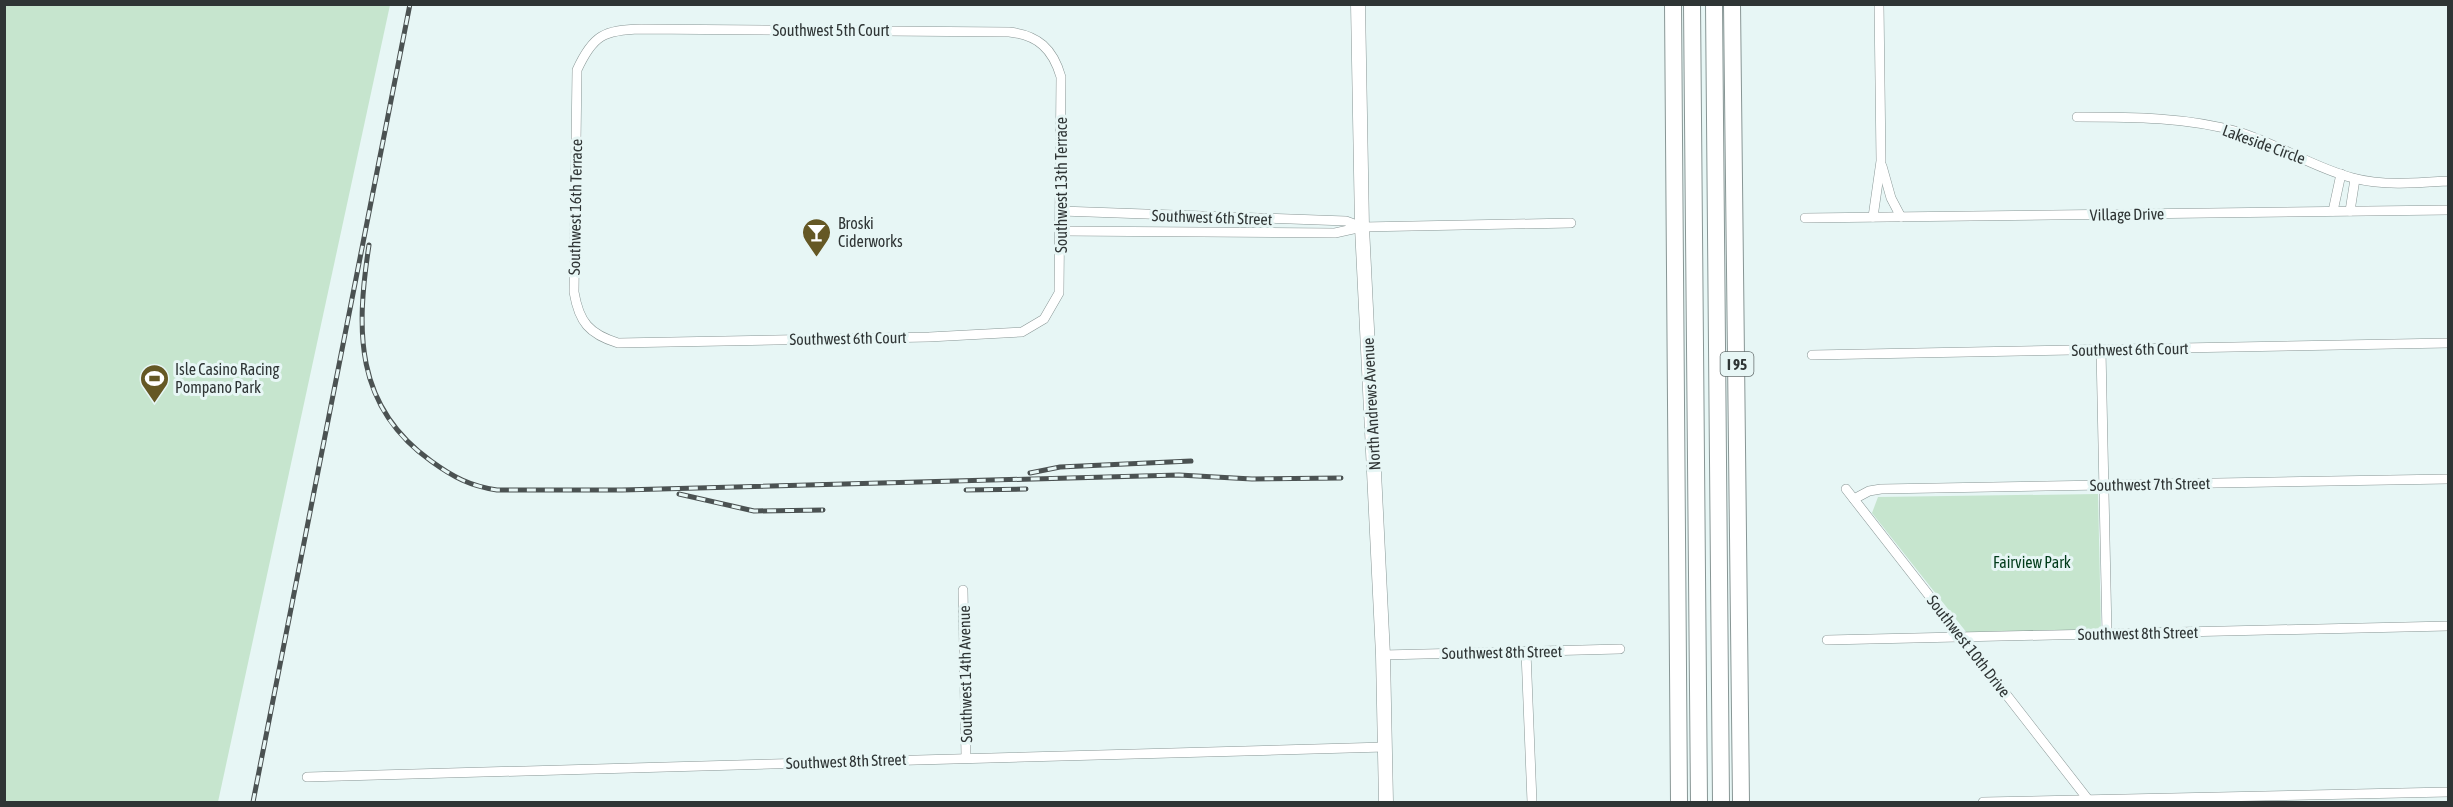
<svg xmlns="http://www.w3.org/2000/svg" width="2453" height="807" font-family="'Asap Condensed',sans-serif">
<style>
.green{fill:#c6e5ce}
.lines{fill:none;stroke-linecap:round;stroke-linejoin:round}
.street-casing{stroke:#889695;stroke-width:10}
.secondary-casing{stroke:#889695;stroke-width:15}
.highway-casing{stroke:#889695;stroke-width:18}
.street{stroke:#fff;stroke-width:9}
.secondary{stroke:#fff;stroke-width:14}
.highway{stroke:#fff;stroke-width:16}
.rail-casing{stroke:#4b5252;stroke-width:5}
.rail{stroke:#e7f6f5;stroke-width:3;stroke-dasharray:9;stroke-linecap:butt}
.labels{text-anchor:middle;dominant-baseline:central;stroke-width:6;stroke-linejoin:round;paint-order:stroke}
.shield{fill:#e7f6f5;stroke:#666f6f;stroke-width:1.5}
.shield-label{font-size:15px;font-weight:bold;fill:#2f3535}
.street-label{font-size:16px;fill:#2f3535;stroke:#e7f6f5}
.poi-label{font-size:16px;fill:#2f3535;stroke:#e7f6f5;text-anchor:start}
.park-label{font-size:16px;fill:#003b1a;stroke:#e7f6f5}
</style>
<rect width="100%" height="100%" fill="#e7f6f5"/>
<g class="green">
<path d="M5,4L390,5L218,802H5Z"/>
<path d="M2098,494L2101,629L1967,633L1872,513L1878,497Z"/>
</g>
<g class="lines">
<defs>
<g id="street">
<path d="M641,29L1009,32C1038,35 1053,49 1061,77L1059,293L1044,319L1022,332L929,337L618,343C589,334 579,322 574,292L577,70C593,35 604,30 641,29Z"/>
<path d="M2077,117C2131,117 2187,117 2239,132C2278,144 2314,168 2353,178C2383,186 2418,183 2448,181"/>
<path d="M1882,166L1891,198L1901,217"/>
<path d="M1061,211L1346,221L1362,227"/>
<path d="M2333,211L2341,174"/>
<path d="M2350,211L2355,179"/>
<path d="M1873,217L1881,161L1879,4"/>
<path d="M1805,218L2448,210"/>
<path d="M1061,231L1335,233L1362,227L1571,223"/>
<path d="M2101,350L2107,634"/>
<path d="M1812,355L2448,343"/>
<path d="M1846,489L2090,802"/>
<path d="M1854,499L1869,491L1881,489L2448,479"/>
<path d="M963,590L966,757"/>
<path d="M1827,640L2448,626"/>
<path d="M1526,652L1532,802"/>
<path d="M1383,655L1620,649"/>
<path d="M307,777L1385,747"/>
<path d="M1983,802L2448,792"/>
</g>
<path id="secondary" d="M1358,4L1362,227L1383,655L1386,802"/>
<g id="highway">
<path d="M1673,4L1679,802"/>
<path d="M1692,4L1699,802"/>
<path d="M1714,4L1721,802"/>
<path d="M1732,4L1741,802"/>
</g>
</defs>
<use href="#street" class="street-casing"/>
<use href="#secondary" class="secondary-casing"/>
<use href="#highway" class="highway-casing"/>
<use href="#street" class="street"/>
<use href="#secondary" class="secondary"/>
<use href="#highway" class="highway"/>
<defs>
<g id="rail">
<path d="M369,245C356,330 354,406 431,461C453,477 470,486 497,490H622L1179,475L1252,479L1341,478"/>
<path d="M1030,473L1060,467L1191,461"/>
<path d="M966,490L1026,489"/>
<path d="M679,494L754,511L823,510"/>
<path d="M253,802L410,4"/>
</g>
</defs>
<use href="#rail" class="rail-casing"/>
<use href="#rail" class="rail"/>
</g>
<defs>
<symbol id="bar-pin" viewBox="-11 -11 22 30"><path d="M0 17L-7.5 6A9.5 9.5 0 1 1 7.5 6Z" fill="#655825" stroke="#e7f6f5"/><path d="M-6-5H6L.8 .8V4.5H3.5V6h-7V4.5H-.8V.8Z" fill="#fff"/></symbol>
<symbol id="stadium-pin" viewBox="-11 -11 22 30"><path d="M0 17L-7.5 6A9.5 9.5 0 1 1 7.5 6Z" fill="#655825" stroke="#e7f6f5"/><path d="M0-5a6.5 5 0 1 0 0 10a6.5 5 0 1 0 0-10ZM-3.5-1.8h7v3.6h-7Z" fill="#fff"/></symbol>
</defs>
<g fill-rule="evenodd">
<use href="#bar-pin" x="800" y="216" width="33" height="45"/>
<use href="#stadium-pin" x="138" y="362" width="33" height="45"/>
</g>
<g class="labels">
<rect class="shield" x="1720.5" y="352" width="33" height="24" rx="4.5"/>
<g class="shield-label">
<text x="1737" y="364">I 95</text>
</g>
<g class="street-label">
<text x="831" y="30">Southwest 5th Court</text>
<text transform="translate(2264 144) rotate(20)">Lakeside Circle</text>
<text transform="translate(1061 185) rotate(-90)">Southwest 13th Terrace</text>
<text transform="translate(575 207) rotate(-89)">Southwest 16th Terrace</text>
<text transform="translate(2127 214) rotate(-1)">Village Drive</text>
<text transform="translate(1212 217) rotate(2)">Southwest 6th Street</text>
<text transform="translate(848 338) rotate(-1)">Southwest 6th Court</text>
<text transform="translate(2130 349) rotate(-1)">Southwest 6th Court</text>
<text transform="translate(1371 404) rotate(-93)">North Andrews Avenue</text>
<text transform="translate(2150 484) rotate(-1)">Southwest 7th Street</text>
<text transform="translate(2138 633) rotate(-1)">Southwest 8th Street</text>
<text transform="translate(1969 646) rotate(52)">Southwest 10th Drive</text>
<text transform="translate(1502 652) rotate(-1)">Southwest 8th Street</text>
<text transform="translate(965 674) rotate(-91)">Southwest 14th Avenue</text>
<text transform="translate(846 761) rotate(-2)">Southwest 8th Street</text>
</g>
<g class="poi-label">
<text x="838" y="223">Broski<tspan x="838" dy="18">Ciderworks</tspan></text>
<text x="175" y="369">Isle Casino Racing<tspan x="175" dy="18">Pompano Park</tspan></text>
</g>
<g class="park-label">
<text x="2032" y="562">Fairview Park</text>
</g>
</g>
<rect width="2453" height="807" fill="none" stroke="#2f3535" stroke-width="12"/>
</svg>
